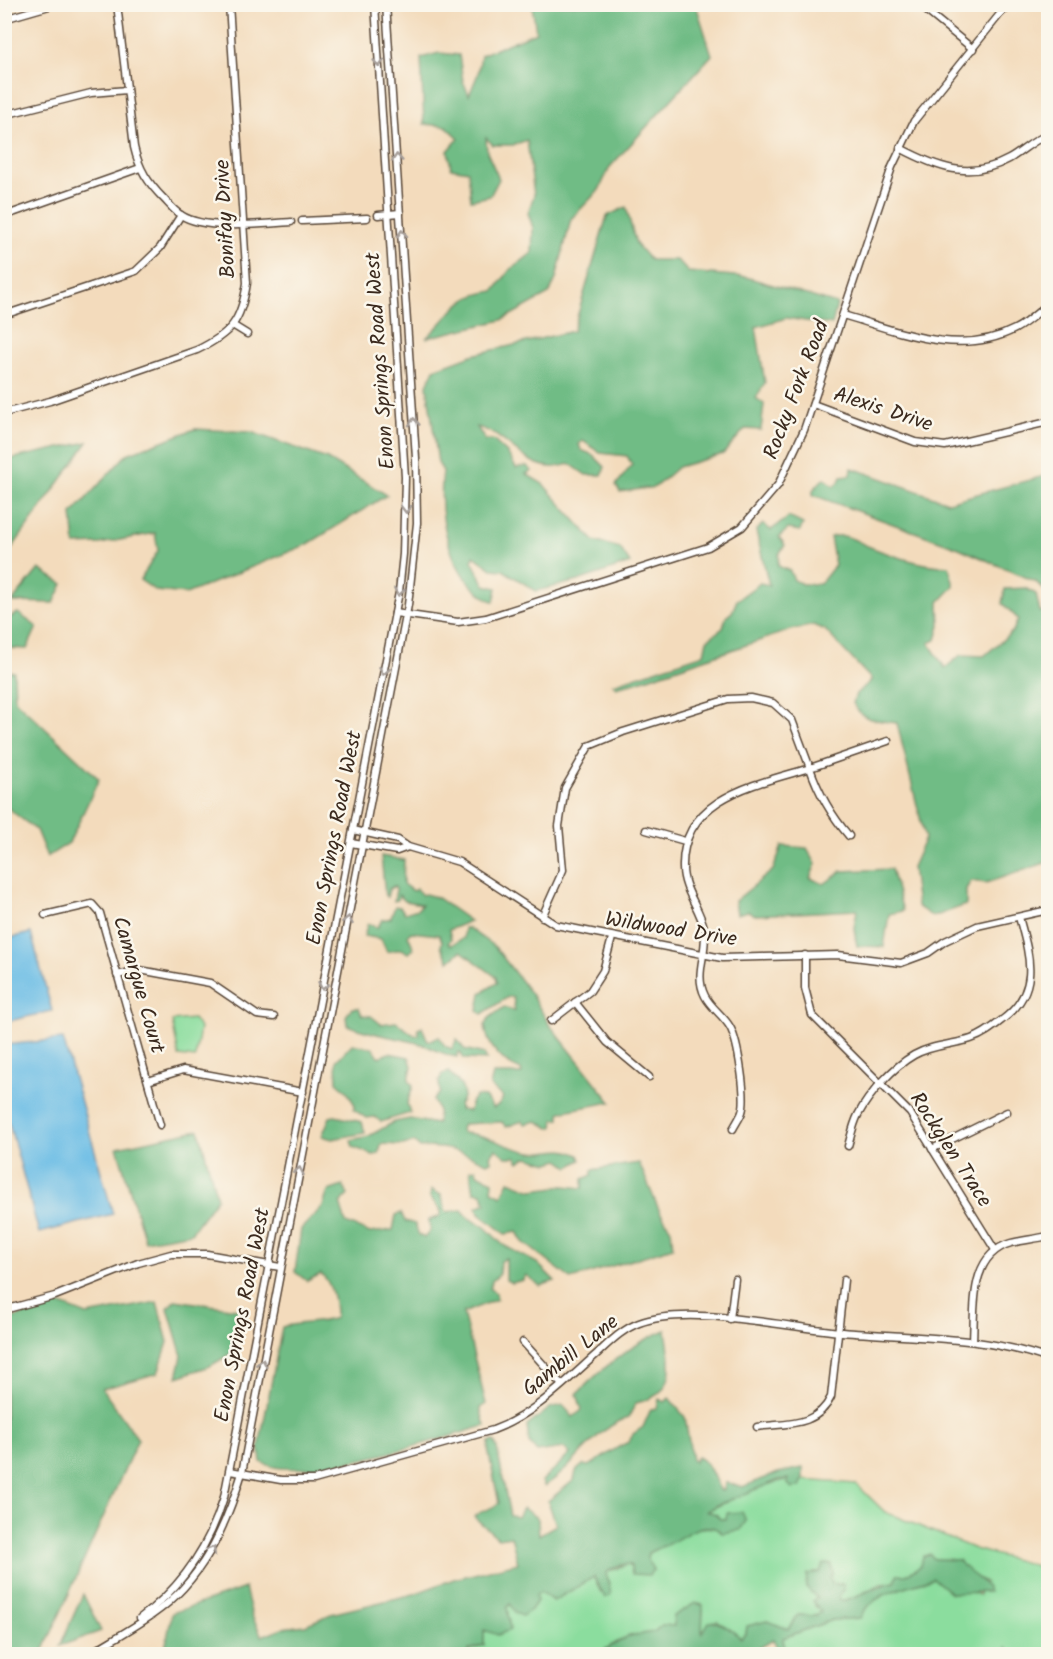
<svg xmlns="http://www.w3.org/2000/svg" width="1053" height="1659" font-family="Kalam,sans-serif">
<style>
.green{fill:#8bdd9e;stroke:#63845e;stroke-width:1.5}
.forest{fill:#70bc85;stroke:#567352;stroke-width:1.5}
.water{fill:#69bce5;stroke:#527382;stroke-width:1.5}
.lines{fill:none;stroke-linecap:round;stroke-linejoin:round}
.street-casing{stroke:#574536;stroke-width:9}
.street{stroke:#fff;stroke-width:6}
.oneway{stroke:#a79f9a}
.labels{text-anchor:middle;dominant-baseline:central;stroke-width:5;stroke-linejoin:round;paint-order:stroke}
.street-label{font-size:21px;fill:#3b2a1e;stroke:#fbf7ec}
</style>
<rect width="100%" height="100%" fill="#fbf7ec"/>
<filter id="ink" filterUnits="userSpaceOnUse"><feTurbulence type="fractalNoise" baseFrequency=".0167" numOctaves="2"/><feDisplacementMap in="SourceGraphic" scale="12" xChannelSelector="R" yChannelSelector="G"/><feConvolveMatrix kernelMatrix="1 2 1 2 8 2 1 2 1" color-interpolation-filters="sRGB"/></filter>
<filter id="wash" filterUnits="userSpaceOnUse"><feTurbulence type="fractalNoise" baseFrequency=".008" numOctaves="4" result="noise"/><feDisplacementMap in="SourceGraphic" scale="24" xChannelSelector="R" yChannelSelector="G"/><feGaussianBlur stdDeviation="1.35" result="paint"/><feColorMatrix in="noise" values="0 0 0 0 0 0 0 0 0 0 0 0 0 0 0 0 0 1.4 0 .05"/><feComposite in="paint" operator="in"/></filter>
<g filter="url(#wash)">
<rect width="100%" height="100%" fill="#f3dbbc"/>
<g class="green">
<path d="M193,1019L200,1028L195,1058L179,1056L172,1021Z"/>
<path d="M789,1479L788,1484L800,1486L803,1480L856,1484L885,1512L975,1549L1048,1569V1654H1010L1007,1647V1654H785L783,1638L832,1620L860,1618C871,1592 910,1587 933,1578L951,1593L969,1591L979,1595L985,1582L965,1571L959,1560L934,1559L895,1582L881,1584L851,1599L840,1601L838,1596L843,1584H833C829,1575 823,1571 813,1572L806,1587L816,1594L815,1606L822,1612L815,1616L798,1615L788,1629L767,1621L747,1626L746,1634L741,1638L717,1621L701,1634L703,1611L674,1626L662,1625L654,1632L619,1641L601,1652L580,1654H469V1651L484,1645V1630L509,1620L507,1607L510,1604L541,1592L553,1601L594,1577L601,1593L609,1583L605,1573L627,1564L653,1570L647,1558L648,1553C664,1546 685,1530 701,1528C713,1526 727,1531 740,1530L726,1519H720L707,1511L758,1487Z"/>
</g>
<g class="forest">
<path d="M532,5H696L712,55L610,167L599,190L571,219L556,279L549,294L502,320L426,338C454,314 454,296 494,291L509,271L532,253L533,228L528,213L534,195L527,140L513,145H493L486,138L487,152L499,179L490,196L471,200L468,171L451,168L448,151L459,138L446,126L424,124L421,58L439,53L459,55L463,81L469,95L478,74L481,55L536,32Z"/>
<path d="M626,207L636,244L650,260H677L688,272L746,277L837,304L832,325L786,318L756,327L765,383L756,398L764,404L761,430L745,429L723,454L678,467L655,487L620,492L616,485L632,465L627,456L600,453L583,441L579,444L581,450L593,455L605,467L602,475H586L570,464C564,465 557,468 551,467C521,465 505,433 477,427L485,440H493L508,454L516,468L527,466L532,471L526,474L543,484L594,541L620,548L630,563L578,581L536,591L503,570L492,569L474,556L472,561L485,585L497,588L494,602C449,581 437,517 443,471L438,463L427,385L434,369L472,355L573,331L607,216Z"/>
<path d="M195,429L251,432L327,459L387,495L308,544L186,594L156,591L140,580L158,551L155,533L100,544L75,545L72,514L127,454Z"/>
<path d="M88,442L5,558V460Z"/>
<path d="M852,468L948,502L1048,475V862L986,883L971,881L966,889V905L933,917L917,906L912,867L925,838L897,723C879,720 861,722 853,703L856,694L872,680L825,630L814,625L791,630L636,682L616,687L613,684L704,654L707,640L723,628L726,617L732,612L737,600L760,583L769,585L756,531L763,524L771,530L789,517L803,524L800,531L788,529L779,537L785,545L779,554L778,566L790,571L794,580L802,584H820L835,565L830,537C850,533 852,540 870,547C893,556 924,567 949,566L954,586L939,602L940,626L936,640L929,643L945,668L961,655L984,656L1013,631L1018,619L1002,603L1005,589L1025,588L1036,594L1040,612H1048L1047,593L1036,582L959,548L813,495V490L824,478L834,486L839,482L841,476L851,475Z"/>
<path d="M39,569L63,584L54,603L12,602Z"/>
<path d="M18,613L37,627L27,649L5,648V620Z"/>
<path d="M4,670L14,672L15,700L99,779L69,843L47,857L36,830L5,806Z"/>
<path d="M782,846L807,848L816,864L810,878L824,884L842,871L891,869L903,911L889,914L884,947L857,946L854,928L857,910L755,915L748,911L737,914L735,901L773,870Z"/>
<path d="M381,856L404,860L403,884L413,891L416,889L422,895L425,894L436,897L470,921L449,930L451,939L448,943L451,945L464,938V928H468L495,947L531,994L549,1024L611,1102L564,1111L560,1113V1119L554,1120L553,1127L549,1128L537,1121L525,1124L522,1121L506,1127L502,1122L463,1124L461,1129L462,1133C487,1133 507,1149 532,1152C551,1154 559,1145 579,1155L581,1160L569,1167L559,1160L549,1163L527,1157L519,1162L516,1157H506L496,1149L490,1156L491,1161L487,1163C466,1153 444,1145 420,1148L414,1142L403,1145L381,1144L379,1154L373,1155L353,1147L351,1140L369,1136L394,1122L410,1119L437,1124L438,1111L433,1100L440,1093L439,1081L442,1074L449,1072C456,1080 468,1089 462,1100C458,1108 458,1101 460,1110L469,1111L471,1102L476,1096L485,1097L493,1108L500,1104L503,1097L490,1086L493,1074H522L521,1070C503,1063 486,1046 485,1025L489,1018L504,1007L515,1011L513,997H508L482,1014L478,1011L481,993L497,983L496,977L461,951L449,961L441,946L442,941L439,935L411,932L408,935L414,949L408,953L402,949L387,952L381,939L364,936L368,923L377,928L382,920L391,918L395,906L400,907L405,913L418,909L422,904L405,901L399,895L398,900L394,901L396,889L394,886L389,889L387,897L385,895Z"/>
<path d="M352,1008H359L362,1015L371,1016L381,1024L396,1022L414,1035H419L418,1029L422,1027L428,1041L439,1037L445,1046L452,1049L457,1039L464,1049L484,1054L487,1060L464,1059L460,1052L457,1053V1057C445,1056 433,1048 421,1044C396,1037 371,1035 347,1025L346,1016Z"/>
<path d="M352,1044L373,1048L379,1057L389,1053L409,1057L412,1066L409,1080L413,1086L407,1103L410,1113L381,1122L375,1117L366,1118L353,1109L355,1105L346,1090L337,1082L336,1061Z"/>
<path d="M335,1116L362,1122L365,1133L332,1139L322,1136L330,1117Z"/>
<path d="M199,1130L217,1198L191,1233L145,1241L117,1147Z"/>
<path d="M639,1163L660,1212L671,1229L673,1247L571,1279L523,1242L517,1232L505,1234L479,1213L477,1207L486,1203L482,1193L474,1192L470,1170L476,1169L477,1174L493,1181L492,1191L502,1196L509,1181L532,1190L564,1186L583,1188V1179L592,1175V1170Z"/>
<path d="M343,1186L348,1195L340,1203L346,1223L370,1233L393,1230L396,1215L401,1213L405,1221L415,1224L419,1235L424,1238L430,1231L429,1220L440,1216L441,1211L430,1197L431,1190L441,1195L446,1212L462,1210L469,1218L485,1227L503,1245L537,1263L555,1281L540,1286L526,1275L523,1280L512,1283L506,1280V1258L500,1262L499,1275L492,1281L490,1289L496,1293L497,1299L463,1313L486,1404L480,1408L485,1426C441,1438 297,1486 261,1462L259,1447L282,1327C300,1322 320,1324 335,1318C335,1303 333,1284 321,1274L307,1281L295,1272L301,1229L323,1206L328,1191Z"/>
<path d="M175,1300L243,1310L234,1352L210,1366L177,1377L182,1356L168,1308Z"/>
<path d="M157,1302L168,1342L158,1373L102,1389L138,1439L42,1654H5V1320L59,1304L87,1315Z"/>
<path d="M666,1330C671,1365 679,1394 636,1403L628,1418C593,1428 575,1469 544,1486L542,1481L570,1454L564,1448L537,1452L529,1443L527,1426L550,1408L563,1405L573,1417L582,1410L577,1394C603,1367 631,1344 666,1330Z"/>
<path d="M669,1398L685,1417L692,1460L694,1462L697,1457C712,1464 713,1479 721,1491L724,1490L725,1482L742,1487L778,1473L803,1468V1480L800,1486L792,1488L788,1484V1479L779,1480L715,1506L707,1511L716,1514L720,1519H726L727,1513L742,1512L746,1521L740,1530L722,1533C705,1517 685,1536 670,1543C663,1547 655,1549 648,1553L647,1558L653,1570L649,1575L632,1574L631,1565C622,1562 613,1568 606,1573L611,1594L605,1598L594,1577L553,1601L541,1592L536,1595L537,1601L531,1610L522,1616L515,1613L510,1604L507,1607L510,1630L498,1635L484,1630V1645L469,1650V1654H164L172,1613L245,1588L252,1616L262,1636L282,1628L305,1625L331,1614L414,1594L454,1579L518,1563L511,1536L498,1538L474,1517C482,1509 491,1510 499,1503L488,1449L489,1442L494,1441L497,1448L510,1516L518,1517L523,1508L538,1519L539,1535L556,1525L548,1501L574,1480L576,1471L583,1465L589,1466C602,1459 615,1447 629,1442L633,1434L643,1427L651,1409L657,1408L659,1399L665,1402Z"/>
<path d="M930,1554L934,1559L959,1560C967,1575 983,1577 989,1592L951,1593L933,1578C910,1587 870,1592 860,1618L832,1620L783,1638L785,1654H780L773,1640L749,1654H580L601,1652L629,1636L654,1632L662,1625L674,1626V1616L695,1603L703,1605L702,1633L709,1622C723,1621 731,1630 741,1638L746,1634L747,1626L767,1621L788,1629L798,1615L815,1616L821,1612L813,1601L817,1598L806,1587L807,1574L820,1572L823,1564H832L833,1574L830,1578L833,1584H843L844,1590L839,1596L840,1601C859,1598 875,1585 895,1582L897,1575H906L921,1566L923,1556Z"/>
<path d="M83,1594L101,1631L60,1646Z"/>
</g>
<g class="water">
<path d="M31,933L52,1011L5,1022V939Z"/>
<path d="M63,1039L113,1214L39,1233L5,1109V1045Z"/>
</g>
</g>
<g filter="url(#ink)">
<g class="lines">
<defs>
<g id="street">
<path d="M117,4L134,147C139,169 148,183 164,199C169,204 174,211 181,215C205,231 263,224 291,222"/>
<path d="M918,4L973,49"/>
<path d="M4,19L56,4"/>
<path d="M4,115L91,93L127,90"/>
<path d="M900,148C936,167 969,181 1009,159C1022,152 1034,139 1048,135"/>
<path d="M378,215L400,213"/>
<path d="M4,216L140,168"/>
<path d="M302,221L367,218"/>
<path d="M4,315L136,271L160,248L181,215"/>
<path d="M843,315C897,331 960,358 1015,329C1027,323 1038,312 1048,304"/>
<path d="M234,326L247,334"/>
<path d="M813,404L915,442L945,446L1048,422"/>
<path d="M4,413L50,401L197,350C232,333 241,321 247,283L229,4"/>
<path d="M395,613L458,622L486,618L708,547L742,527L778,485L804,430L892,167L914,121L1008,4"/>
<path d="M353,830L398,840L408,847L459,862L556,925L722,958L838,955L901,963L928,953L945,941L977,926L1048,910"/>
<path d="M646,830L685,841"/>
<path d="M849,836C831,815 819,794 810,768L888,741"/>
<path d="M351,843L397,851L408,847"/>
<path d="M45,915L92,904L100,913L160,1125"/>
<path d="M542,917L563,870L559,826L565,788L589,746L623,732L728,699L751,698L773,703L792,720L810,768C757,784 681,797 683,868C683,890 700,908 704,928C709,951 693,973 705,996C711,1008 723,1015 730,1027C738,1041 747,1098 742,1112C740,1118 736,1123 733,1129"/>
<path d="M805,955V988L812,1015L910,1113L995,1250"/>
<path d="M117,975L140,970L210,983L257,1015L274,1017"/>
<path d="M575,1002L607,1042L649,1077"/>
<path d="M551,1021L590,991L603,971L612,938"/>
<path d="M148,1081L183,1070L303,1092"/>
<path d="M848,1146C851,1136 853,1125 858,1115C869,1094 893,1067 914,1055C931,1045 952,1045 971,1039C983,1035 992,1028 1002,1020C1041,991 1030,957 1019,917"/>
<path d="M932,1149L1007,1112"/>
<path d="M4,1310L55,1296L138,1263L171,1254H207L280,1267"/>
<path d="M730,1319L735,1279"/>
<path d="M973,1341C975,1306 969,1255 1011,1243C1023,1240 1036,1239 1048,1236"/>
<path d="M523,1342L561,1384"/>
<path d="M757,1427C787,1423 817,1427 831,1397L844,1280"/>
<path d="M230,1471L281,1480H314L493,1430C534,1415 567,1380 599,1352C611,1341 623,1329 639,1323C689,1304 788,1328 842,1332C911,1338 983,1335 1048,1359"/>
<path d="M140,1618C182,1587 209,1547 224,1497L399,592L403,554L405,477L375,4"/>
<path d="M89,1654C110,1641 132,1629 152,1615C202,1581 225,1529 242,1473L408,605L417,523L416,458L386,4"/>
</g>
</defs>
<use href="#street" class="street-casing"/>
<use href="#street" class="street"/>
</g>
<defs><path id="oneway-chevron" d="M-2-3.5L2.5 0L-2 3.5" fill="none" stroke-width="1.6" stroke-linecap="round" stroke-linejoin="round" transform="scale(1.5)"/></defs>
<g class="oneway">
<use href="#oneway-chevron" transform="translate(379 63) rotate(86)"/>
<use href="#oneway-chevron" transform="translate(397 158) rotate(-94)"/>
<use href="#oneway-chevron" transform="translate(402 234) rotate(-94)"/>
<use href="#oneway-chevron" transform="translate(414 422) rotate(-94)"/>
<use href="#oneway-chevron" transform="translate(406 509) rotate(91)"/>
<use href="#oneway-chevron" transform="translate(399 592) rotate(99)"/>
<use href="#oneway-chevron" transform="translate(384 671) rotate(101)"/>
<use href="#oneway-chevron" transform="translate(348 920) rotate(-79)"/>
<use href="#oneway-chevron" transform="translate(323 986) rotate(101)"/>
<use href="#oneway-chevron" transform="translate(299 1171) rotate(-79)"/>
<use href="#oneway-chevron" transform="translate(262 1363) rotate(-79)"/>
<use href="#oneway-chevron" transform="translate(212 1550) rotate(-59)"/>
</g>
</g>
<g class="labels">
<g class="street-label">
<text transform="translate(226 219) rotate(-93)">Bonifay Drive</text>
<text transform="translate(381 361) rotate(-94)">Enon Springs Road West</text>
<text transform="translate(797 390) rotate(-69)">Rocky Fork Road</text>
<text transform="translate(883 410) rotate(18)">Alexis Drive</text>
<text transform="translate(335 838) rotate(-79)">Enon Springs Road West</text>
<text transform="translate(671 930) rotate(9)">Wildwood Drive</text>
<text transform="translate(138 985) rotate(74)">Camargue Court</text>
<text transform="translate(950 1150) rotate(57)">Rockglen Trace</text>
<text transform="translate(243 1315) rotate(-79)">Enon Springs Road West</text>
<text transform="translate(571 1356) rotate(-39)">Gambill Lane</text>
</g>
</g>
<rect width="1053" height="1659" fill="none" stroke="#fbf7ec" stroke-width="24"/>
</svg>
